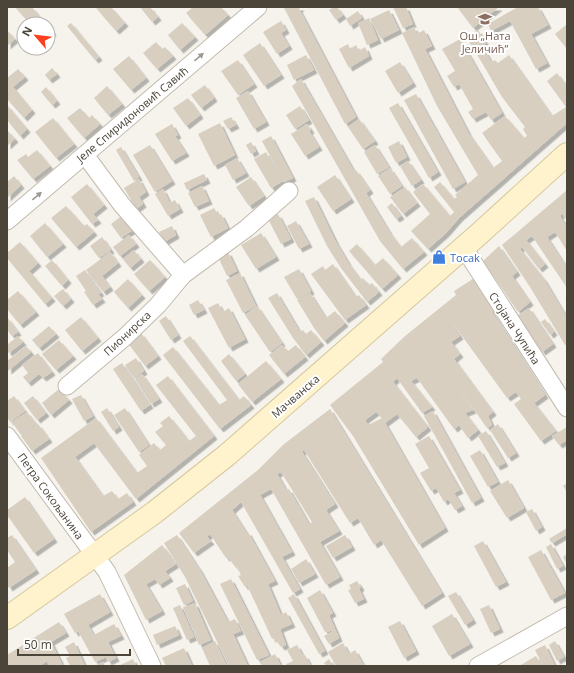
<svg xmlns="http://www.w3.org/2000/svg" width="574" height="673" font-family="'Open Sans',sans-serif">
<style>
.building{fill:#d8cfc1;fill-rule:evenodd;filter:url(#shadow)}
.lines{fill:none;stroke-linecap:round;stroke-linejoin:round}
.minor-casing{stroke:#c2bbae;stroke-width:19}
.secondary-casing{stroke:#d6c79b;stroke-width:24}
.minor{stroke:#fff;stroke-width:17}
.secondary{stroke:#fff3cd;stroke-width:22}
.oneway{fill:#9c9892}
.labels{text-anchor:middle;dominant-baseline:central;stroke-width:4;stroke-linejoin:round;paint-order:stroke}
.education-label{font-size:11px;fill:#785e54;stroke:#fff}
.street-label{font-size:11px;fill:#4b4439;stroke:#fff}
.shop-label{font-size:11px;fill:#366cbe;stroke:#fff;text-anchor:start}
</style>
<defs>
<filter id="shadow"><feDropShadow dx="3.5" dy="3.5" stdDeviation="0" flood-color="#0004"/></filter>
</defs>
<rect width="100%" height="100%" fill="#f6f3ec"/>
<g class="building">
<path d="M15,7H32L46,24H30Z"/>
<path d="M111,7L125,23L116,31L96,8Z"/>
<path d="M140,7H150L158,17L152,22Z"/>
<path d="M193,7H221L228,15L205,35L186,13Z"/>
<path d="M285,7H301L299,9L356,117L345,124L284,8Z"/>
<path d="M334,7H337L343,15L336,20L329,10Z"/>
<path d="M393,7H406L413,24L403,28Z"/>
<path d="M457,7H499L473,28Z"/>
<path d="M518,7H538L548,25L531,34L547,63L536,69L510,21L491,31L488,24Z"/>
<path d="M389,10L399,30L381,39L370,19Z"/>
<path d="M358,11L362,18L350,26L346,19Z"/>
<path d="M369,18L378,40L367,45L358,23Z"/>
<path d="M281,21L286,30L281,33L289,46L277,54L263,32Z"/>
<path d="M71,23L99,57L95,60L67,26Z"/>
<path d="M182,23L195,37L180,50L168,35Z"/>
<path d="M567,24V49L555,34Z"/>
<path d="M48,26L53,32L48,36Z"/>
<path d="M414,27L417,34L424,30L432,46L425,49L469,134L493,168L502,161L482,133L505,116L524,138L527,136L523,129L525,127L502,97L475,51L483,47L491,62L495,60L498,63L509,55L552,116L566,107L547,81L557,73L567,87V123L459,218L446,233L428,249L411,231L430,214L413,192L423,184L450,216L454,212L434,187L440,182L454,199L457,197L455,195L478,175L437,106L402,33Z"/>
<path d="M7,30L15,39L7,46Z"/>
<path d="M478,30L486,43L474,50L466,37Z"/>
<path d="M460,39L502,113L491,120L486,112L473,119L468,112L473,109L459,84L454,87L447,76L455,71L442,49Z"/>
<path d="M156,42L162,49L165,47L173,56L157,69L143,53Z"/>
<path d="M260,43L281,75L264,86L243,55Z"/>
<path d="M348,44L350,49L356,45L359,51L365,47L369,56L349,68L339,49Z"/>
<path d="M306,55L314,70L294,80L287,65Z"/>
<path d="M129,56L146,78L131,90L113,69Z"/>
<path d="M238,60L254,84L238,95L221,71Z"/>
<path d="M400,62L413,83L398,93L385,71Z"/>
<path d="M52,68L57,74L49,80L45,75Z"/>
<path d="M18,69L25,77L13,87L32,110L24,118L7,99V78Z"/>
<path d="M301,79L354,171L356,170L370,190L366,193L390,233L401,247L412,238L424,252L403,269L380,241L292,86Z"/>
<path d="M205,85L214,98L201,108L191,95Z"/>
<path d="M107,86L122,104L108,115L94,98Z"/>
<path d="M46,87L57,101L52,105L41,92Z"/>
<path d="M248,91L266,122L254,129L236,98Z"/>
<path d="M416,94L465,182L453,189L404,100Z"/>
<path d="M188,98L200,115L186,126L173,108Z"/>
<path d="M398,103L438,172L429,178L389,108Z"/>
<path d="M7,105L27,129L20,136L7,120Z"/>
<path d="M300,106L309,120L295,129L286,115Z"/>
<path d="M80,108L89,118L92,115L100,124L84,138L67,118Z"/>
<path d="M231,117L236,125L228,129L223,121Z"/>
<path d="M53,118L74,144L56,158L35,132Z"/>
<path d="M359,119L375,141L363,149L348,127Z"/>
<path d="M220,123L235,155L214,166L198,134Z"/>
<path d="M172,124L178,135L175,136L186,153L172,161L155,134Z"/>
<path d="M307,124L311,130L309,131L319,147L305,156L291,134Z"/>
<path d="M7,130L15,139L7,146Z"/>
<path d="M271,136L293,178L284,182L262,141Z"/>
<path d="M399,141L407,157L396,163L388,147Z"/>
<path d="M251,142L256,151L251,154L246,145Z"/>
<path d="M150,145L172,181L155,192L133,155Z"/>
<path d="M375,145L389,167L377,174L364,152Z"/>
<path d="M121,147L139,177L134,181L116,150Z"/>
<path d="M37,150L50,166L33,179L17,160L26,154L28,157Z"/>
<path d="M266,152L283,181L271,188L254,159Z"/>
<path d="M237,158L246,173L233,180L225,165Z"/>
<path d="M408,161L421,180L412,186L400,166Z"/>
<path d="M390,168L402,186L390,194L378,176Z"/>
<path d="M204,174L207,180L187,190L184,183Z"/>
<path d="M335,175L351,199L333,211L317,187Z"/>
<path d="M14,176L21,185L7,198V182Z"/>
<path d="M251,177L264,196L249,206L236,187Z"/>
<path d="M139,179L146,192L139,197L143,204L136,209L124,188Z"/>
<path d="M87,184L104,205L93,214L98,220L92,224L71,197Z"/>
<path d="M202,186L209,201L195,207L188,193Z"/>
<path d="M405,187L417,203L403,214L390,197Z"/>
<path d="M163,189L170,203L175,200L180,209L168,216L155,194Z"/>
<path d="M567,190V221L562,213L560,216L567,228V251L555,232L547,237L567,268V288L532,236L526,240L545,264L539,269L522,247L520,249L544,279L567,318V344L565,345L530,287L502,245Z"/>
<path d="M314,197L336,242L349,264L361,280L363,278L369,285L372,283L379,292L367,302L341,268L327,246L305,201Z"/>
<path d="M392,203L401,216L396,219L387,207Z"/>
<path d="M66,206L84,226L87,224L94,232L76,247L51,218Z"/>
<path d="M214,208L218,215L221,214L228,228L211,237L200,215Z"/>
<path d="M124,214L134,229L121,238L111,224Z"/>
<path d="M278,214L291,239L281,244L268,219Z"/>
<path d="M296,221L309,244L299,249L287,226Z"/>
<path d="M45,223L63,244L47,257L30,236Z"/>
<path d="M172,226L176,235L164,242L159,232Z"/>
<path d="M261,233L276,257L256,269L241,245Z"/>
<path d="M129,235L136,244L120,256L113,247Z"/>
<path d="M102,237L111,250L99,258L90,246Z"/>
<path d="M20,242L38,263L29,271L52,298L45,304L7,258V253Z"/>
<path d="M357,244L375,265L383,258L398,275L382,289L349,251Z"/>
<path d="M499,246L517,272L512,276L530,302L518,312L483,261Z"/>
<path d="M134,250L141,259L130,268L123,259Z"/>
<path d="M110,252L118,263L102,276L110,287L103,292L86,270Z"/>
<path d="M228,252L237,271L227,276L218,257Z"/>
<path d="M52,260L68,280L62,286L45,266Z"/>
<path d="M150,260L165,277L149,291L134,274Z"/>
<path d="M333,264L356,297L359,295L366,305L345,320L311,274L323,266L325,270Z"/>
<path d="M299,269L311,291L297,299L284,277Z"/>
<path d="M85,270L101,293L98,294L102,299L93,305L84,292L86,291L76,276Z"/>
<path d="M240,273L256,306L243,313L226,280Z"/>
<path d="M479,275L498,305L492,312L545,395L534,403L556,431L541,441L514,404L521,399L516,392L507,398L444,311L460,336L451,342L460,354L454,359L493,412L488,416L492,425L487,428L436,356L473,410L465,413L478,430L468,438L459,425L454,429L417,378L411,381L432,407L422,413L397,378L393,382L428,427L416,437L397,414L385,423L445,528L419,545L353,436L330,405L383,362L381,359L405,336L456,295L454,291ZM376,412L382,418L368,425L365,420Z"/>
<path d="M128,279L142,295L128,308L114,292Z"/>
<path d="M63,289L71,299L63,306L54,296Z"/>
<path d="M18,291L36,312L20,325L7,309V300Z"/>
<path d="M277,293L300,332L303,330L306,334L311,330L321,342L306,355L293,338L268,298Z"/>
<path d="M310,293L326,318L335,311L345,323L324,341L314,328L297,300Z"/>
<path d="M198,300L204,310L194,315L189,305Z"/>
<path d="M218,303L223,312L229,308L245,339L229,348L208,308Z"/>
<path d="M257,306L282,343L270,352L245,315Z"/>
<path d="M529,308L553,344L542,352L517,316Z"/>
<path d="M166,316L178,335L171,340L159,321Z"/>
<path d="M7,317L18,332L12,336L7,330Z"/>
<path d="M81,317L98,338L82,351L65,330Z"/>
<path d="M545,319L554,332L550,335L541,322Z"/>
<path d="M49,326L56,334L39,348L32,340Z"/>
<path d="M141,333L158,356L145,366L128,343Z"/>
<path d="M18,336L23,342L9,353L7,351V345Z"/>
<path d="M190,336L239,400L244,396L251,405L220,429L163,355L173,347L219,405L227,400L183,341Z"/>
<path d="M59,340L73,356L56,370L42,354Z"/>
<path d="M282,345L288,351L296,345L305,357L284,374L269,355Z"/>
<path d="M26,346L31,352L8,371L7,361Z"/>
<path d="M38,353L52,372L43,378L39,374L28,383L23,377L28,373L22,365Z"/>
<path d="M229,354L245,374L236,381L221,361Z"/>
<path d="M136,358L144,371L134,378L125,365Z"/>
<path d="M266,361L281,379L252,402L238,384Z"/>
<path d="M122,363L150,405L141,411L113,369Z"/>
<path d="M142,374L159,399L151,404L135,379Z"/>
<path d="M168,376L214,436L136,499L94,443L75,457L103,496L112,491L118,499L127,493L133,502L91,532L41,458L96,418L137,473L147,466L139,455L154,443L160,450L166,445L155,432L163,426L160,423L169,416L189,441L196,436L156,385Z"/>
<path d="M59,389L69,400L51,415L42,403Z"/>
<path d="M81,395L93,416L84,421L72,399Z"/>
<path d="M14,396L25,411L10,422L7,417V401Z"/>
<path d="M33,396L46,413L37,420L24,403Z"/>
<path d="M107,408L119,427L113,431L101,412Z"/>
<path d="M125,408L149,445L139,452L114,415Z"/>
<path d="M330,409L442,593L422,606L381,540L374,545L358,518L350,523L304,450L302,452L335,504L326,510L339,531L320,542L340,577L326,585L271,489L260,495L292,552L282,557L300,589L293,593L241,502L232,510L246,532H248L275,581L268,584L281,615L286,612L292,624L280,629L286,645L281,647L278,642L277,643L274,638L272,639L247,585L245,587L238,576L241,575L237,567L236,568L228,557L226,558L210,534L207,537L211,541L194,553L179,533L258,470L284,444ZM281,472L312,522L309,524L289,489L286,490L277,474Z"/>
<path d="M433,411L481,498L472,503L424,416Z"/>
<path d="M27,412L36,424L21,435L12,422Z"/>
<path d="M38,424L49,439L32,451L21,436Z"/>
<path d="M498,424L516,453L508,458L490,430Z"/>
<path d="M567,427V440L559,445L552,436Z"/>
<path d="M486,431L505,463L497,467L478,436Z"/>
<path d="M429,436L460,490L454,493L462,506L455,510L448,499L444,502L436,488L431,491L420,473L429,468L415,444Z"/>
<path d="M480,450L498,482L488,487L470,456Z"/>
<path d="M508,480L524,508L507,518L490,491Z"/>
<path d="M567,483V492L563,486Z"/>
<path d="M25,497L54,539L34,553L7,515V510Z"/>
<path d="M532,509L542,527L536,531L526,512Z"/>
<path d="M567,528V534L552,543L549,539Z"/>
<path d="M12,535L36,570L9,588L7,584V568L15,562L7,550V538Z"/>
<path d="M177,535L200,570L228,622L235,619L241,631L233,634L248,666H229L185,577L164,543Z"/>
<path d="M345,535L352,547L333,558L326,546Z"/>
<path d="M483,541L506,582L496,587L474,546Z"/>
<path d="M551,544L563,566L557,569L546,547Z"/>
<path d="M162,545L176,564L165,571L170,578L159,585L155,579L146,584L162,611L146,620L124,575Z"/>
<path d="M541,550L565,593L551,600L528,557Z"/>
<path d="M567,554V564L563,557Z"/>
<path d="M306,559L315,574L299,583L291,569Z"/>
<path d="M231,579L269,655L257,660L220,584Z"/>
<path d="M357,581L361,587L359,589L364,599L355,603L348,590L351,589L349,585Z"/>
<path d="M185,584L193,601L184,605L176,588Z"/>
<path d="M320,590L333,613L329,615L339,638L329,644L324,636L335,630L325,632L307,598Z"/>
<path d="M456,592L473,620L465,625L448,596Z"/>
<path d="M100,594L110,612L88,625L94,635L114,624L121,636L108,642L116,658L108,662L106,657L95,662L78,631L75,633L64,614Z"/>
<path d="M294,594L325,651L319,654L288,598Z"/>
<path d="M195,603L211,640L199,645L183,607Z"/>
<path d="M180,605L194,637L187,640L173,608Z"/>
<path d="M489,605L500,629L491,633L480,609Z"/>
<path d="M452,614L470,644L449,656L432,626Z"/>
<path d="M400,621L416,651L404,658L388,627Z"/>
<path d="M59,622L66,633L51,642L63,666H49L47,661L39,666H7V655Z"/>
<path d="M175,626L179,635L157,645L153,635Z"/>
<path d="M215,641L227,666H210L202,648Z"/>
<path d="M555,641L564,657L557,661L549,645Z"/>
<path d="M74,642L85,666H70L66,658L70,656L65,647Z"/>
<path d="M343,643L349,654L355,650L364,666H336L328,652Z"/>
<path d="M297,645L303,656L305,655L311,666H287L286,664L293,661L287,650Z"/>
<path d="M545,645L555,666H543L535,650Z"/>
<path d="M184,648L192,666H166L162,658Z"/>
<path d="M275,654L281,666H262L260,662Z"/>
<path d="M536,656L542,666H519Z"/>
<path d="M133,659L136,666H118Z"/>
<path d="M329,659L333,666H326L324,663Z"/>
<path d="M103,662L105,666H94Z"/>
</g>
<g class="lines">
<defs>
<g id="minor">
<path d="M85,155L122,205L183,275"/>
<path d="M7,221L258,7"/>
<path d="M464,248L567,408"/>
<path d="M67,386L125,337L158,305L183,275L247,228L289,191"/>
<path d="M7,436L107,572L152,666"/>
<path d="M478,666L567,616"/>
</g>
<path id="secondary" d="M7,618L155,512L227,455L479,234L567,154"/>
</defs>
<use href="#minor" class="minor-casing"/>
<use href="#secondary" class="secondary-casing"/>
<use href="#minor" class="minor"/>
<use href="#secondary" class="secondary"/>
</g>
<defs><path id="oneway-solid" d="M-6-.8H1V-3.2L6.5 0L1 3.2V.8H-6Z"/></defs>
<g class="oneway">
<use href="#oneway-solid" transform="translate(199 57) rotate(-40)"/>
<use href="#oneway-solid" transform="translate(37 196) rotate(-40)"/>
</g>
<defs>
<symbol id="school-bare" viewBox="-9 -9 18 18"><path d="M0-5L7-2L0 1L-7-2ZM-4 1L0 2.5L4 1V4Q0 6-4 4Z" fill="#8d6e63" stroke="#fff" stroke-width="2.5" paint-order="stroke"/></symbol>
<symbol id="shop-bare" viewBox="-9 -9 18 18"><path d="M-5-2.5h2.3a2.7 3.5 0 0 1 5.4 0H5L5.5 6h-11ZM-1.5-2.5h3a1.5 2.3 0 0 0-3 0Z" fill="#3f7fe0" stroke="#fff" stroke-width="2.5" paint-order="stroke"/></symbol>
</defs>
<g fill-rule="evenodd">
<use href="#school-bare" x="475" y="9" width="20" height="20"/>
<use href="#shop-bare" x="429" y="247" width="20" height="20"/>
</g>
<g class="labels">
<g class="education-label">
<text x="485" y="35">Ош „Ната<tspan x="485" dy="13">Јеличић”</tspan></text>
</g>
<g class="street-label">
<text transform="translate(132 114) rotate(-40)">Јеле Спиридоновић Савић</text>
<text transform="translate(515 328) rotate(57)">Стојана Чупића</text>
<text transform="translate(127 333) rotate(-43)">Пионирска</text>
<text transform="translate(295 396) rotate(-41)">Мачванска</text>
<text transform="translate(51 496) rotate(54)">Петра Сокољанина</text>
</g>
<g class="shop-label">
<text x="450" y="257">Tocak</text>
</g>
</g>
<rect width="574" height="673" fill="none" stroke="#4b4439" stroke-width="16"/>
<g transform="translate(36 36) rotate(298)"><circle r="19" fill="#ffffff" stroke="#b7b4b0"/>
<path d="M0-3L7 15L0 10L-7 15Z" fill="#fc3f1d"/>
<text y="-6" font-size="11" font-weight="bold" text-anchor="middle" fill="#4b4439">N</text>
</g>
<path d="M18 649v6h112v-6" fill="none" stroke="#4b4439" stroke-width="2"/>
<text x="24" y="649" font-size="12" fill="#4b4439" stroke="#ffffff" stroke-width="3" paint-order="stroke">50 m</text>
</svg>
